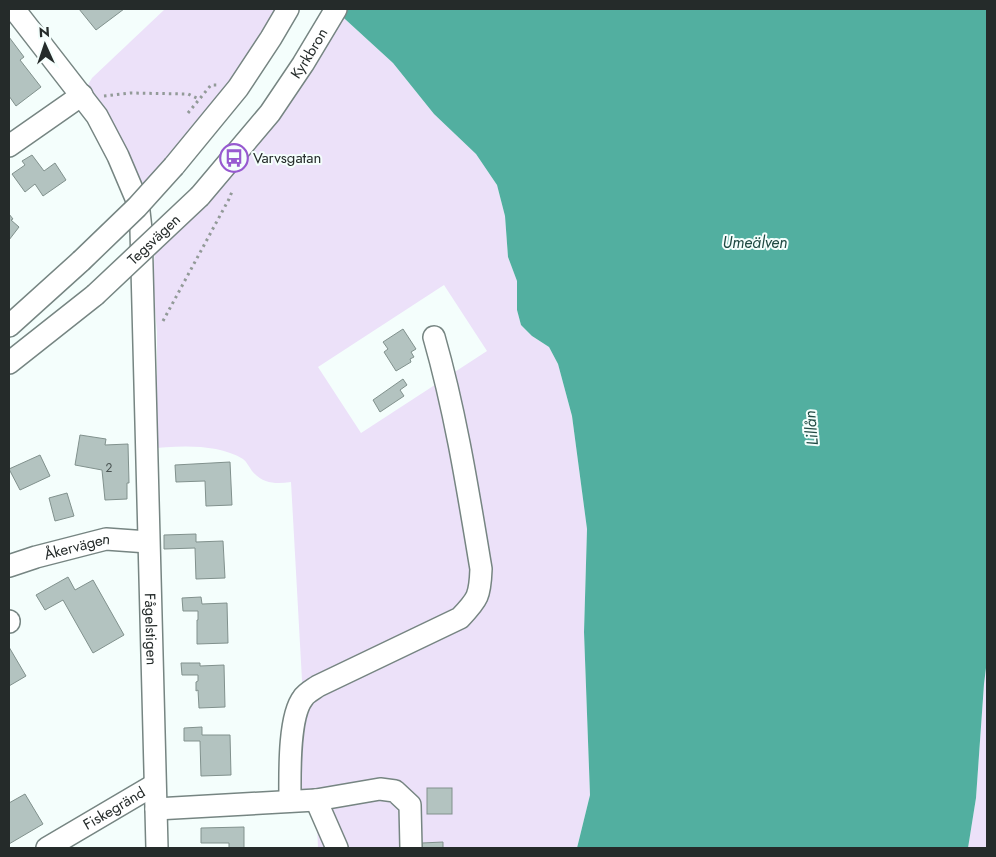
<svg xmlns="http://www.w3.org/2000/svg" width="996" height="857" font-family="Jost,sans-serif">
<style>
.green{fill:#ece1f9;fill-rule:evenodd}
.water{fill:#52afa0}
.building{fill:#b3c3c0;stroke:#81918d}
.lines{fill:none;stroke-linecap:round;stroke-linejoin:round}
.minor-casing{stroke:#768582;stroke-width:24}
.path{stroke:#929a98;stroke-width:3;stroke-dasharray:2.5 4;stroke-linecap:butt}
.minor{stroke:#fff;stroke-width:21}
.minor-bridge-casing{stroke:#768582;stroke-width:24;stroke-linecap:butt}
.minor-bridge{stroke:#fff;stroke-width:21}
.labels{text-anchor:middle;dominant-baseline:central;stroke-width:4;stroke-linejoin:round;paint-order:stroke}
.number-label{font-size:12px;fill:#485150}
.street-label{font-size:15px;fill:#252b2a;stroke:#f4fefc}
.poi-label{font-size:15px;fill:#252b2a;stroke:#f4fefc;text-anchor:start}
.water-label{font-size:16px;font-style:italic;fill:#204a43;stroke:#f4fefc}
</style>
<rect width="100%" height="100%" fill="#f4fefc"/>
<g class="green">
<path d="M165,9H287L137,207L82,95L92,78Z"/>
<path d="M335,10L393,63L434,114L476,154L497,185L505,216L508,257L517,281V310L521,325L532,336L549,347L558,364L572,416L587,529L584,632L590,795L577,848H318L316,800L290,801L303,698L291,482C276,484 263,484 252,471C249,467 247,462 243,459C216,443 177,446 147,449L145,408L157,374V332L152,276L157,239L200,196ZM444,285L487,351L361,433L318,367ZM427,788H452V813L427,814Z"/>
<path d="M987,660V848H968L976,798L984,684Z"/>
</g>
<path class="water" d="M334,9H987V660L984,684L976,798L968,848H577L590,795L584,632L587,529L572,416L558,364L549,347L532,336L521,325L517,310V281L508,257L505,216L497,185L476,154L434,114L393,63Z"/>
<g class="building">
<path d="M79,9H124L96,30Z"/>
<path d="M9,37L24,57L20,60L41,87L16,106L9,96Z"/>
<path d="M32,155L44,171L55,163L66,180L43,196L35,184L25,192L12,174L25,165L22,161Z"/>
<path d="M9,214L13,219L11,220L19,227L9,240Z"/>
<path d="M403,329L416,349L411,352L414,357L410,359L411,362L396,371L384,352L388,349L383,342Z"/>
<path d="M403,379L407,385L400,390L404,396L380,412L373,400Z"/>
<path d="M80,435L106,439L105,445L128,444L129,483H127V499L105,500L102,470L75,465Z"/>
<path d="M40,455L50,476L20,490L9,469Z"/>
<path d="M230,462L232,505L206,506L205,481L176,482L175,465Z"/>
<path d="M67,493L74,516L55,521L49,498Z"/>
<path d="M196,534V542L223,541L225,578L196,579L195,548L164,549V535Z"/>
<path d="M68,577L75,590L93,580L124,635L93,653L63,600L45,610L36,595Z"/>
<path d="M201,597L202,604L227,603L228,643L197,644V620H198V611H183L182,598Z"/>
<path d="M9,647L26,676L9,686Z"/>
<path d="M181,663H200V666L224,665L225,707L199,708L198,690L196,691V682L198,681V675H182Z"/>
<path d="M202,727V735H230L231,775L201,776L200,741H184V728Z"/>
<rect x="427" y="788" width="25" height="26"/>
<path d="M25,794L43,824L9,844V803Z"/>
<path d="M244,827V848H229V843H201V828Z"/>
<path d="M443,842V848H422V843Z"/>
</g>
<g class="lines">
<defs>
<g id="minor">
<path id="s1" d="M14,9L97,116L118,156L138,203L141,229C145,436 151,642 157,848"/>
<path d="M9,146L82,95"/>
<path d="M174,166L238,88L271,38L288,9"/>
<path id="s2" d="M200,196L270,113L303,64L336,9"/>
<path d="M9,326L81,261"/>
<path d="M9,363L95,295"/>
<path id="s3" d="M9,566L36,557L106,539L148,542"/>
<path d="M9,621V622"/>
<path d="M316,800L337,848"/>
<path d="M290,801C290,777 288,717 303,698C306,693 314,689 318,686L460,618C478,599 480,596 481,569C468,491 456,414 434,337"/>
<path d="M156,809L316,800L380,789L395,791L410,805L411,848"/>
<path id="s4" d="M47,848L154,785"/>
</g>
</defs>
<use href="#minor" class="minor-casing"/>
<g class="path">
<path d="M104,96L130,93L188,94L199,99"/>
<path d="M188,113L211,85H217"/>
<path d="M163,321L229,199L233,189"/>
</g>
<use href="#minor" class="minor"/>
<defs>
<g id="minor-bridge">
<path d="M81,261L137,207L174,166"/>
<path id="s5" d="M95,295L200,196"/>
</g>
</defs>
<use href="#minor-bridge" class="minor-bridge-casing"/>
<use href="#minor-bridge" class="minor-bridge"/>
</g>
<defs>
<symbol id="bus-ring" viewBox="-11 -11 22 22"><circle r="9.5" fill="#f4fefc" stroke="#975ad0" stroke-width="1.5"/><path d="M-5-6H5V4H4V6H2V4H-2V6H-4V4H-5ZM-3.5-4V0h7V-4ZM-3.5 1.2v1.5H-2V1.2ZM2 1.2v1.5H3.5V1.2Z" fill="#975ad0"/></symbol>
</defs>
<g fill-rule="evenodd">
<use href="#bus-ring" x="218" y="142" width="32" height="32"/>
</g>
<g class="labels">
<g class="number-label">
<text x="109" y="468">2</text>
</g>
<g class="street-label">
<text stroke="none"><textPath href="#s2" startOffset="180">Kyrkbron</textPath></text>
<text stroke="none"><textPath href="#s5" startOffset="81">Tegsvägen</textPath></text>
<text stroke="none"><textPath href="#s3" startOffset="71">Åkervägen</textPath></text>
<text stroke="none"><textPath href="#s1" startOffset="658">Fågelstigen</textPath></text>
<text stroke="none"><textPath href="#s4" startOffset="78">Fiskegränd</textPath></text>
</g>
<g class="poi-label">
<text x="253" y="158">Varvsgatan</text>
</g>
<g class="water-label">
<text x="755" y="242">Umeälven</text>
<text transform="translate(811 428) rotate(-95)">Lillån</text>
</g>
</g>
<rect width="996" height="857" fill="none" stroke="#252b2a" stroke-width="20"/>
<g transform="translate(45 45) rotate(357)" stroke="#f4fefc" stroke-width="4" paint-order="stroke">
<path d="M0-4L9 19L0 12L-9 19Z" fill="#252b2a"/>
<text y="-8" font-size="14" font-weight="bold" text-anchor="middle" fill="#252b2a">N</text>
</g>
</svg>
